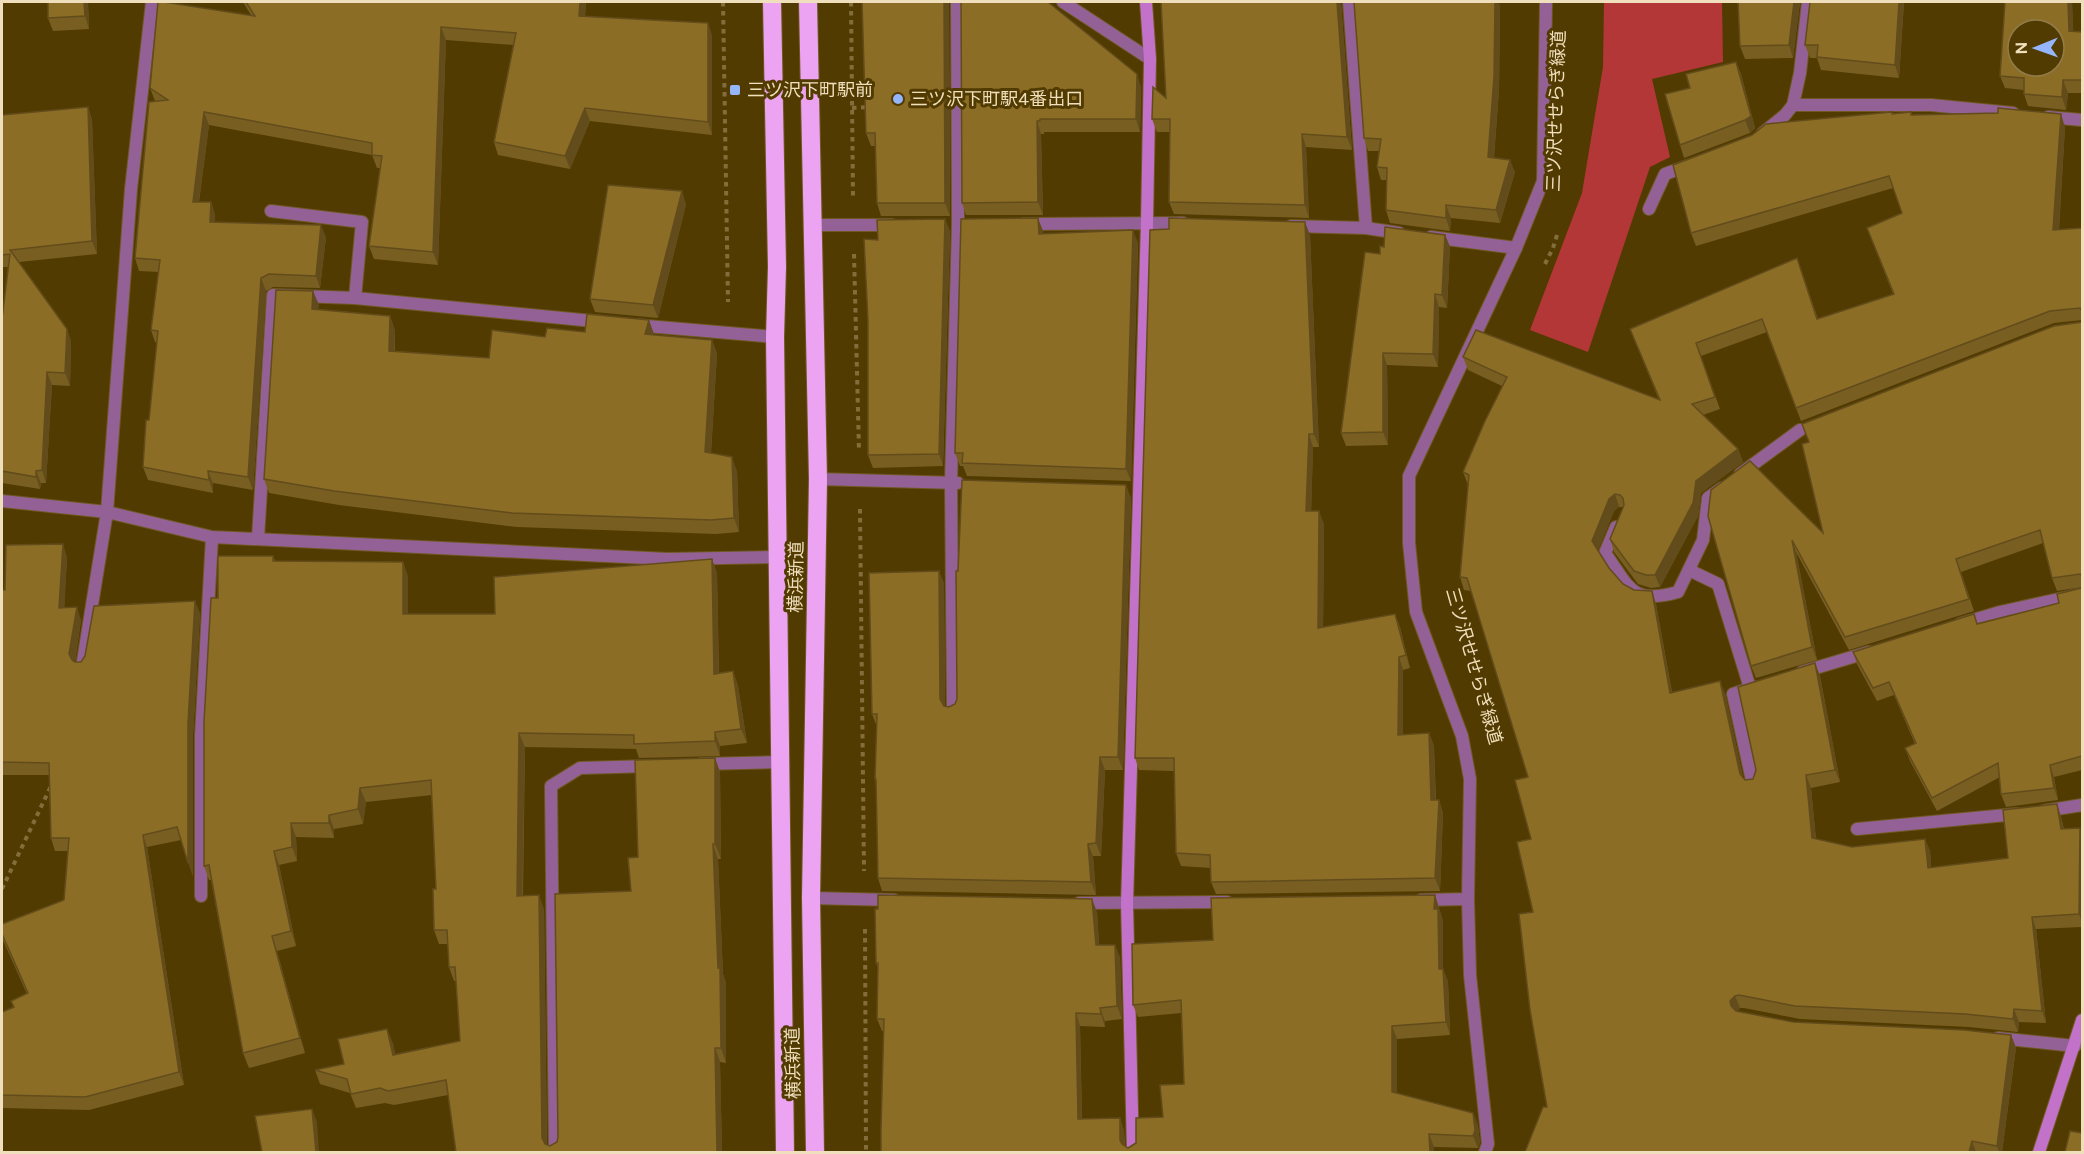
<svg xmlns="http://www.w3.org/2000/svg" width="2084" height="1154" font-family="Figtree,'Noto Sans JP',sans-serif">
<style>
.green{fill:#b23736}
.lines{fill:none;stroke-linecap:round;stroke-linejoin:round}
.lane-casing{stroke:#6e5922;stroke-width:14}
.street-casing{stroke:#6e5922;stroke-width:14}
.secondary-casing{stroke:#6e5922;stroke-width:14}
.highway-casing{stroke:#6e5922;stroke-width:20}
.path{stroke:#836e3b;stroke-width:4;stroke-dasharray:4.5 4.5;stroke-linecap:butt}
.lane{stroke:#946197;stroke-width:12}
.street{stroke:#946197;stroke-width:12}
.secondary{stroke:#c272c8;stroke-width:12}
.highway{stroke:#eca3f1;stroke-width:18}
.wall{fill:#785e21}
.shaded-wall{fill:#624c1b}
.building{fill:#8c6d26;stroke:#624c1b;stroke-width:1.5;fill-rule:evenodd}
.poi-dot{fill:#95b6fd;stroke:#523b00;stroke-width:2}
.labels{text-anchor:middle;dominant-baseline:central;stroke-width:6;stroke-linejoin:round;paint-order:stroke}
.poi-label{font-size:18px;fill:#f0dfbd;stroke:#523b00;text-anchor:start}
.street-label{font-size:18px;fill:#f0dfbd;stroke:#523b00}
</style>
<rect width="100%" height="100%" fill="#523b00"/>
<path class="green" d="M1604,2H1722L1723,62L1652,79L1670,157L1650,167L1588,352L1530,330L1582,193L1603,67Z"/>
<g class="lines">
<defs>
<g id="lane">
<path d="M1793,105L1800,73L1808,2"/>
<path d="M2048,117L2082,120"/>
<path d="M1763,133L1785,115L1793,105H1931L2013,113"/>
<path d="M1649,209L1665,174L1690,165"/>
<path d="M1740,474L1800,430"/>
<path d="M1616,527L1605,553C1630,588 1631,605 1678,592L1703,540L1708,498L1722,488"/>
<path d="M1689,570L1718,584L1750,688"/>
<path d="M2044,811L2082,805"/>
<path d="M1857,829L2017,814"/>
<path d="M1998,1038L2075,1046"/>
</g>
<g id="street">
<path d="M1063,2L1150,59"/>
<path d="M1349,2L1366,228"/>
<path d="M271,211L362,222L355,298"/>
<path d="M1024,224L1183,223"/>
<path d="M812,225H892"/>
<path d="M1291,226L1366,228L1399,233"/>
<path d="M1431,237L1516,248"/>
<path d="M635,325L775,337"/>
<path d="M818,479L958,483"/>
<path d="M2,501L107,512L212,537L668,559L778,557"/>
<path d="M258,538L273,295L355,298L603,322"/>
<path d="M1960,624L2000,612L2082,594"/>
<path d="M82,667L107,512L131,189L152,2"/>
<path d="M1802,672L1869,652"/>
<path d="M953,712L951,482L958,224L957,2"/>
<path d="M701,764L781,762"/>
<path d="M1753,785L1733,694L1754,687"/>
<path d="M201,896V736L212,537"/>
<path d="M811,898L894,900"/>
<path d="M1468,899L1470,975L1488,1144L1485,1152"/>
<path d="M1421,900L1468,899L1470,779L1462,736L1416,612L1409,543V476L1516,248L1543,181L1546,2"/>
<path d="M1079,903L1227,902"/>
<path d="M555,1152L551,786L580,768L651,766"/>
</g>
<g id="secondary">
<path d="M1133,1152L1127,904L1147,222L1150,59L1146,2"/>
<path d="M2039,1152L2082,1020"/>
</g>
<g id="highway">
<path d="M772,2L777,267L775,337L785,1152"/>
<path d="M808,2L818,479L811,898L815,1152"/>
</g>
</defs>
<use href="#lane" class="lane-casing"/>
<use href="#street" class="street-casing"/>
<use href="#secondary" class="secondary-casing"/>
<use href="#highway" class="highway-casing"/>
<g class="path">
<path d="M723,2L728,302"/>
<path d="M851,2L853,196"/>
<path d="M852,108L868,107"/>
<path d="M854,254L859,451"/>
<path d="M1545,264L1553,248L1557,235"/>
<path d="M860,509L864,871"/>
<path d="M2,889L51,786"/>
<path d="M865,929L866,1152"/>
</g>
<use href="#lane" class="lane"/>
<use href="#street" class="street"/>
<use href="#secondary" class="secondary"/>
<use href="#highway" class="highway"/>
</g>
<g class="wall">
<path d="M48,2H88L89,29L53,31L48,18Z"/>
<path d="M243,2H586L585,17L712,35V135L590,121L570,169L498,155L494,142L514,45L446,40L438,265L374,259L369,246L380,168H377L372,155L209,125L199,202H211L215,215V222L326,237L320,288L273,287L266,291L253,490L213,483V493L148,480L143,467L149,420L157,343L155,342L151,330L159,272L139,271L135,258L155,101L150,88L251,15Z"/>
<path d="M949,2L950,216H881L877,203L875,146H871L866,133Z"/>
<path d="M961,2L1141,87L1140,132H1044V134H1041L1043,215H966L962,203Z"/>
<path d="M1354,2H1498L1500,6L1499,90L1494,158L1515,172L1500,223L1451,218L1450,231L1390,223L1386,210L1387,180H1381L1377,167L1379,151H1368L1364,138Z"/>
<path d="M1800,2L1793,58L1745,59L1740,46Z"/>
<path d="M1810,2H1904L1899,78L1821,70L1817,58H1810L1805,45Z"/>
<path d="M2005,2H2072L2073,31L2082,32V93H2068L2066,110L2028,106L2024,94V90L2005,88L2000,76Z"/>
<path d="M1341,3L1352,150L1306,147L1309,218L1174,214L1169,202L1170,132H1157L1152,119L1166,98Z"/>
<path d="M1736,62L1741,74L1755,128L1750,133L1684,158L1680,145L1690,88Z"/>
<path d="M88,107L92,120L97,254L19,262L67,329L71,342L70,386L52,385L46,483H41L40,489L2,483V319L8,267H2V115Z"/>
<path d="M1892,112V114L1911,112L1912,115L2065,127L2059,230L2082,228V320L2054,323L1801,421L1767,332L1701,356L1720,409L1703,415L1738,449L1743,462L1701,493L1698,516L1660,587L1651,588L1638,584L1614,552L1610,539L1623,507H1619L1614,511L1598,550L1609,568L1623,584L1634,590L1652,591L1656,604L1672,692L1725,693L1743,777L1745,780L1753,779L1815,663L1820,676L1840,782L1811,788L1816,839L1852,847L1925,839L1930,851L1931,868L2008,858L2057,804L2061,817L2064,829L2082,835V927L2036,929L2046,1023L2019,1022L2018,1032L1969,1027L1800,1019L1744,1008H1740L1737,1011L1793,1022L2011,1035L2016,1048L2002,1152H1525L1547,1107L1533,912L1531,839L1528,777L1471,591L1464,590L1460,577L1468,485L1463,472L1502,386L1468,370L1463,357L1659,400L1630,329L1797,258L1818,319L1893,294L1867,228L1902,213L1893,188L1696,246L1691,233Z"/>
<path d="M686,204L658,318L595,312L590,299Z"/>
<path d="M945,219L950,232L943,466L873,468L868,455L878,240Z"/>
<path d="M1043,231V234L1138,243L1131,481L967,476L963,466H960L955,453Z"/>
<path d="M1310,235L1319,447H1313L1311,511L1324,524L1323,627L1395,614L1400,627L1410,668L1403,670V735L1429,733L1434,746L1436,800H1439L1443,813L1440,891L1216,894L1211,882V868L1181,866L1176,853L1174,771L1139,770L1135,758Z"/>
<path d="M1445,235L1450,247L1447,308L1439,307L1438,367L1387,365L1388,445L1346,446L1341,433L1380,254L1384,247Z"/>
<path d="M319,305L318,309L390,316L395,331V351L489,358L545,337L585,332L654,334V335L712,340L717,354L711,453L737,471L739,532L716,534L517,527L339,505L269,493L264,479Z"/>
<path d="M2082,321V587L2057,591L2052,578L2043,543L1961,572L1974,611L1849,650L1796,552L1817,660L1756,678L1751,666L1708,516L1823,533L1809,442L2082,322Z"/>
<path d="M1131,498L1123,770H1105L1101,856H1093L1096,895L882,891L878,878L876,784L875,779L877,727L872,714L939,571L944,584L945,706L949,707L955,704L957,699L958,571Z"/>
<path d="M273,556L275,561L403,562L408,577V614H495L712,559L717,574L719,673L733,671L738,686L747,743L720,746V756L639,758L636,749L525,747L523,896L544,909L547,1145L550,1146L557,1142L631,891L638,857L715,758L720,772L721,859H718L723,974L726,983V1063L720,1062L722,1152H456L448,1095L394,1105L385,1103L356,1108L350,1093L320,1084L315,1070L344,1064L393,1043L395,1054L460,1041L456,981H454L449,967L448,944H439L434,930L436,889L432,795L366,802L363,824L334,829V838L296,837L297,861L279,865L296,946L277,951L305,1053L249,1068L243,1053L211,880H209L204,866L218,598Z"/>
<path d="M67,557L64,607L81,620L75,662H81L200,613L193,736V876L181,840L147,847L184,1085L89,1110L2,1108V1012L13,1007L11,1001L27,994L2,938V924L64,900L68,851H55L51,838L49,775H2V590H5Z"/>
<path d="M2082,588V770L2054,777L2058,800L2006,807L2001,794L2000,777L1937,811L1910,761L1905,748L1915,744L1894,695L1877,701L1857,664L1853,652L1977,623L2059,603Z"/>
<path d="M1435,895L1443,921V969L1448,982L1450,1035L1397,1039V1093L1473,1113L1478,1126L1480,1143L1478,1148L1434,1147V1152H881L884,1031H882L877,1019L878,968L876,963L1097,912L1099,945L1120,957L1122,1019L1105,1021V1027L1080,1026L1082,1119L1120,1118L1124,1131L1125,1146L1128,1148L1136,1143L1163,1117L1184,1084L1181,1013L1138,1017L1133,1005L1213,940Z"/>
</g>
<g class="shaded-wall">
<path d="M84,2H88L89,29L85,16Z"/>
<path d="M580,2H586L584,29L579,16Z"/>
<path d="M944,2H949L950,216L945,203Z"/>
<path d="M1337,2H1341L1352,150L1347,137Z"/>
<path d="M1495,2H1498L1500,6L1499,90L1493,170L1488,157Z"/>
<path d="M1794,2H1800L1793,58L1789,45Z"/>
<path d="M1899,2H1904L1899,78L1895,65Z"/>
<path d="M2068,2H2072L2074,44L2069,31Z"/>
<path d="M708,23L712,35V135L708,122Z"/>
<path d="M441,27L446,40L438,265L433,252Z"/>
<path d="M1736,62L1741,74L1755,128L1750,133L1745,120Z"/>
<path d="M1137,74L1141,87L1140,132L1136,119Z"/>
<path d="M2063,80L2068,93L2066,110L2062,97Z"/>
<path d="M88,107L92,120L97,254L92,241Z"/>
<path d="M585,108L590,121L570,169L565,156Z"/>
<path d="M204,112L209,125L197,215L193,202Z"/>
<path d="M2061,114L2065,127L2058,243L2053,230Z"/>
<path d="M1037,121L1041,134L1043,215L1038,202Z"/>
<path d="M1302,134L1306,147L1309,218L1305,205Z"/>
<path d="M1510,160L1515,172L1500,223L1496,210Z"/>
<path d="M682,191L686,204L658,318L653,305Z"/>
<path d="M211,202L215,215V234L210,222Z"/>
<path d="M1446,205L1451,218L1450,231L1446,218Z"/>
<path d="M1038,218L1043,231V247L1039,234Z"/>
<path d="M945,219L950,232L943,466L939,454Z"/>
<path d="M1305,222L1310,235L1319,447L1314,434Z"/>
<path d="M321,225L326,237L320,288L316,276Z"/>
<path d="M1133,230L1138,243L1131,481L1126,469Z"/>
<path d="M1445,235L1450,247L1447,308L1442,295Z"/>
<path d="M261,278L266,291L253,490L248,477Z"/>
<path d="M313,291L319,305L317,323L312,309Z"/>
<path d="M1435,294L1439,307L1438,367L1433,354Z"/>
<path d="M390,316L395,331L394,365L389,351Z"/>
<path d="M649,320L654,334L650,348L645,334Z"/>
<path d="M67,329L71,342L70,386L65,373Z"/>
<path d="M712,340L717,354L710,466L705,452Z"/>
<path d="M1383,353L1387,365L1388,445L1383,432Z"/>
<path d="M47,372L52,385L46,483L42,470Z"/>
<path d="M1309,434L1313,447L1311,524L1306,511Z"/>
<path d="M1738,449L1743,462L1701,493L1698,516L1660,587L1655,575L1696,481Z"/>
<path d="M732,457L737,471L739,532L734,518Z"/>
<path d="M36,471L41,483L40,489L36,477Z"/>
<path d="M208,471L213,483V493L209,480Z"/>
<path d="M1126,485L1131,498L1123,770L1118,757Z"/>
<path d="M1615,494L1619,507L1614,511L1597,553L1592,541L1609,499Z"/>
<path d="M1319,511L1324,524L1323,641L1318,628Z"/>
<path d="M1792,540L1796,552L1817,660L1812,647Z"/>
<path d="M63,544L67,557L64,620L59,608Z"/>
<path d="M712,559L717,574L719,688L714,674Z"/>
<path d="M403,562L408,577V628L403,614Z"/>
<path d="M939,571L944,584L945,712L940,699Z"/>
<path d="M1652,591L1656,604L1674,705L1670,693Z"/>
<path d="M195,601L200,613L193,736V876L188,863V723Z"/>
<path d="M77,607L81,620L74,666L69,654Z"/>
<path d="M1395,614L1400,627L1410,668L1406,655Z"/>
<path d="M1399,657L1403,670V748L1398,735Z"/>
<path d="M1815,663L1820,676L1840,782L1835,770Z"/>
<path d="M733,671L738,686L747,743L741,729Z"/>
<path d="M1720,681L1725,693L1745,787L1740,774Z"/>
<path d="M715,732L720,746V756L715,741Z"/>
<path d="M519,733L525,747L522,910L517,896Z"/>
<path d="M1429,733L1434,746L1436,813L1431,800Z"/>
<path d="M1100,757L1105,770L1101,856L1096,843Z"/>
<path d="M715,758L720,772L721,859L715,844Z"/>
<path d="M2050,765L2054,777L2058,800L2054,788Z"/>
<path d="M1806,775L1811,788L1817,851L1812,838Z"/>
<path d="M360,788L366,802L363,824L358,809Z"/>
<path d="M1439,800L1443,813L1440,891L1435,878Z"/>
<path d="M2057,804L2061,817L2066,842L2061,829Z"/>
<path d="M329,815L334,829V838L329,823Z"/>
<path d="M291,823L296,837L297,861L292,847Z"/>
<path d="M2080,828L2082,835V923L2079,914Z"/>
<path d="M143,835L147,847L184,1085L179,1072Z"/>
<path d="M1925,839L1930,851L1932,881L1928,868Z"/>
<path d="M713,844L718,859L723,974L726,983V1063L721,1048Z"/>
<path d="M1088,844L1093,856L1096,895L1091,882Z"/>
<path d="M274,851L279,865L296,946L291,931Z"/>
<path d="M539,895L544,909L547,1152L542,1138Z"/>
<path d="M1435,895L1443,921V982L1439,969L1434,909Z"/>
<path d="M1092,899L1097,912L1100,958L1096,945Z"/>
<path d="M2032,917L2036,929L2046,1023L2042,1011Z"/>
<path d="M272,936L277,951L305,1053L300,1038Z"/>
<path d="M1115,945L1120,957L1122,1019L1117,1006Z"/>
<path d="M1443,969L1448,982L1450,1035L1446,1022Z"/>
<path d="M1735,996L1740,1008L1735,1014L1731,1006L1730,1001Z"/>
<path d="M1100,1008L1105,1021V1027L1101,1014Z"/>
<path d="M2014,1009L2019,1022L2018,1032L2013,1019Z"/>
<path d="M1076,1013L1080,1026L1082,1131L1078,1119Z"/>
<path d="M1392,1026L1397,1039V1104L1392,1092Z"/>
<path d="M387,1029L393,1043L398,1069L393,1055Z"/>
<path d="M2011,1035L2016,1048L2002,1152H1999L1997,1146Z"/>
<path d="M715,1048L720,1062L722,1152H717Z"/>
<path d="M312,1109L317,1122L319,1152H316Z"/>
<path d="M1473,1113L1478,1126L1480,1143L1478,1148L1473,1136Z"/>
<path d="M1120,1118L1124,1131L1125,1152L1120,1140Z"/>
<path d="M1429,1134L1434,1147V1152H1430Z"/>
<path d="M1972,1141L1976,1152H1969Z"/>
</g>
<g class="building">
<path d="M48,2H84L85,16L48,18Z"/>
<path d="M158,2H164L255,16L246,2H580L579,16L708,23V122L585,108L565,156L494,142L516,33L441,27L433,252L369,246L382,156L372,155V143L204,112L193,202H211L210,222L321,225L316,276L269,274L261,278L248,477L208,471L209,480L143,467L146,420H149L158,331L151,330L160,260L135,258L149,102L168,100L150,88Z"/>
<path d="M862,2H944L945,203H877L875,133H866Z"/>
<path d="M961,2H1048L1137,74L1136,119H1040V121H1037L1038,202L962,203Z"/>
<path d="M1161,2H1337L1347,137L1302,134L1305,205L1169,202L1170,119H1152L1153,87L1166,98Z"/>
<path d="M1354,2H1495L1494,77L1488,157L1510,160L1496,210L1446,205V218L1386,210L1387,168L1377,167L1381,139L1364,138Z"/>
<path d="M1738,2H1794L1789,45L1740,46Z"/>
<path d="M1810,2H1899L1895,65L1817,57L1818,45H1805Z"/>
<path d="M2005,2H2068L2069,31L2082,32V80H2063L2062,97L2024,94V78L2000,76ZM2018,30H2054V66H2018Z"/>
<path d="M1736,62L1751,116L1745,120L1680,145L1665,94L1690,88L1686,74Z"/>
<path d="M88,107L92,241L10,250L67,329L65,373L47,372L42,470L36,471V477L2,471V319L10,254L2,255V115Z"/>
<path d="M1998,108L2061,114L2053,230L2082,228V311L2080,308L2050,311L1796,408L1762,319L1696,343L1715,397L1692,404L1738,449L1696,481L1693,503L1655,575H1646L1634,571L1610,539L1624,505L1623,498L1620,495L1615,494L1609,499L1592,541L1609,568L1623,584L1634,590L1652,591L1670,693L1720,681L1740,774L1745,780L1753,779L1756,770L1738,687L1815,663L1835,770L1806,775L1812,838L1852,847L1925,839L1928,868L2008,858L2003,810L2057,804L2061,829L2080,828L2079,914L2032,917L2042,1011L2014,1009L2013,1019L1965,1014L1795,1006L1739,995L1735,996L1730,1001L1731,1006L1736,1011L1793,1022L1964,1030L2011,1035L1997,1146L1972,1141L1969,1152H1525L1543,1107H1547L1530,1010L1519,914L1533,912L1517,842L1531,839L1515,780L1528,777L1467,578L1460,577L1469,475L1463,472L1485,421L1507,377L1463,357L1476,330L1660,400L1630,329L1797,258L1817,319L1894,294L1867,228L1902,213L1889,176L1691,233L1673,165L1752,135L1766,124L1892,112V114L1911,112V115L1998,113Z"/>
<path d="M608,185L682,191L653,305L590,299Z"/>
<path d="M1038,218L1039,234L1133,230L1126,469L962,463L963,453H955L961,219Z"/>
<path d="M1169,218L1305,222L1314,434H1309L1306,511H1319L1318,628L1395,614L1406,655L1399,657L1398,735L1429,733L1431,800H1439L1435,878L1211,882L1210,855L1176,853L1174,758H1135L1150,230L1169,229Z"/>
<path d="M945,219L939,454L868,455V321L864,239L878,240L877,220Z"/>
<path d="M1385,227L1445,235L1442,295L1435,294L1433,354L1383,353V432L1341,433L1365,252L1380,254V246L1384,247Z"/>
<path d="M276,290L313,291L312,309L390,316L389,351L489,358L492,330L545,337L547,328L585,332L587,314L649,320L645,334L712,340L705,452L732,457L734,518L711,520L512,513L334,491L264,479Z"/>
<path d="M2082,321V576L2080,574L2052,578L2040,530L1956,559L1969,599L1845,637L1792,540L1812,647L1751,666L1708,516L1711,490L1750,461L1823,533L1802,444L1809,442L1802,424L2054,326L2082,322Z"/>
<path d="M962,480L1126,485L1118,757H1100L1096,843L1088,844L1091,882L878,878L876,779H875L877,714H872L869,573L939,571L940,699L944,706L949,707L955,704L957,699L956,571H958Z"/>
<path d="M63,544L59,608L77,607L69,654L72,660L75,662H81L85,656L94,606L195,601L188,723V863L177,827L143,835L179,1072L85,1097L2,1095V1012L14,1007L11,1001L28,993L2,934V924L64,900L69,838H51L49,763L2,762V590H5L6,545Z"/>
<path d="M218,556H273V561L403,562V614H495L494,577L712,559L714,674L733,671L741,729L715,732V741L634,744V735L519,733L517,896L539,895L542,1138L545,1144L550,1146L557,1142L558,1137L555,894L631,891L628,858L638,857L635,760L715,758V844H713L718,968H720L721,1048H715L717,1152H456L446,1080L388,1091L380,1088L351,1094L347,1079L315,1070L344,1064L338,1039L387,1029L393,1055L460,1041L455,967H449L447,930H434L433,889H436L431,780L360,788L358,809L329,815V823H291L292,847L274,851L291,931L272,936L300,1038L243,1053L209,865L204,866V722L211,598H218Z"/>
<path d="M2082,588V756L2050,765L2054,788L2001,794L1998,763L1932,798L1905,748L1916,743L1889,682L1873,688L1853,652L1974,614L1977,624L2059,603L2057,594Z"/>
<path d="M878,895L1092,899L1096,945H1115L1117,1006L1100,1008L1101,1014L1076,1013L1078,1119L1120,1118V1140L1122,1144L1128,1148L1136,1143V1118L1163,1117L1160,1085L1184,1084L1181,1000L1133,1005L1132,944L1213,940L1211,898L1435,895L1434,909H1438L1439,969H1443L1446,1022L1392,1026V1092L1473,1113L1475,1130L1473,1136L1429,1134L1430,1152H881V1129L884,1019H877L878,963H876L875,909H878Z"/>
<path d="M312,1109L316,1152H262L255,1116Z"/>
<path d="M2070,1131L2082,1133V1152H2065Z"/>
</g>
<g class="poi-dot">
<rect x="729" y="84" width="12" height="12" rx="3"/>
<circle cx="898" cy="99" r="6"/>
</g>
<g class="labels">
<g class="poi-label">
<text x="747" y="90">三ツ沢下町駅前</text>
<text x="910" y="99">三ツ沢下町駅4番出口</text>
</g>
<g class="street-label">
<text transform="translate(1556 111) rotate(-88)">三ツ沢せせらぎ緑道</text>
<text transform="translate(796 577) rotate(-89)">横浜新道</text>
<text transform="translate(1474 666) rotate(74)">三ツ沢せせらぎ緑道</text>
<text transform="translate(793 1063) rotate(-91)">横浜新道</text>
</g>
</g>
<rect width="2084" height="1154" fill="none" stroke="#f0dfbd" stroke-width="6"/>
<g transform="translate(2036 48) rotate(269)"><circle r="28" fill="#523b00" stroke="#917d4c" stroke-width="1.5"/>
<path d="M0-4.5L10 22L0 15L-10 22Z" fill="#95b6fd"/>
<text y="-9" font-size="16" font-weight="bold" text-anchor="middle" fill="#f0dfbd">N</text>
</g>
</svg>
